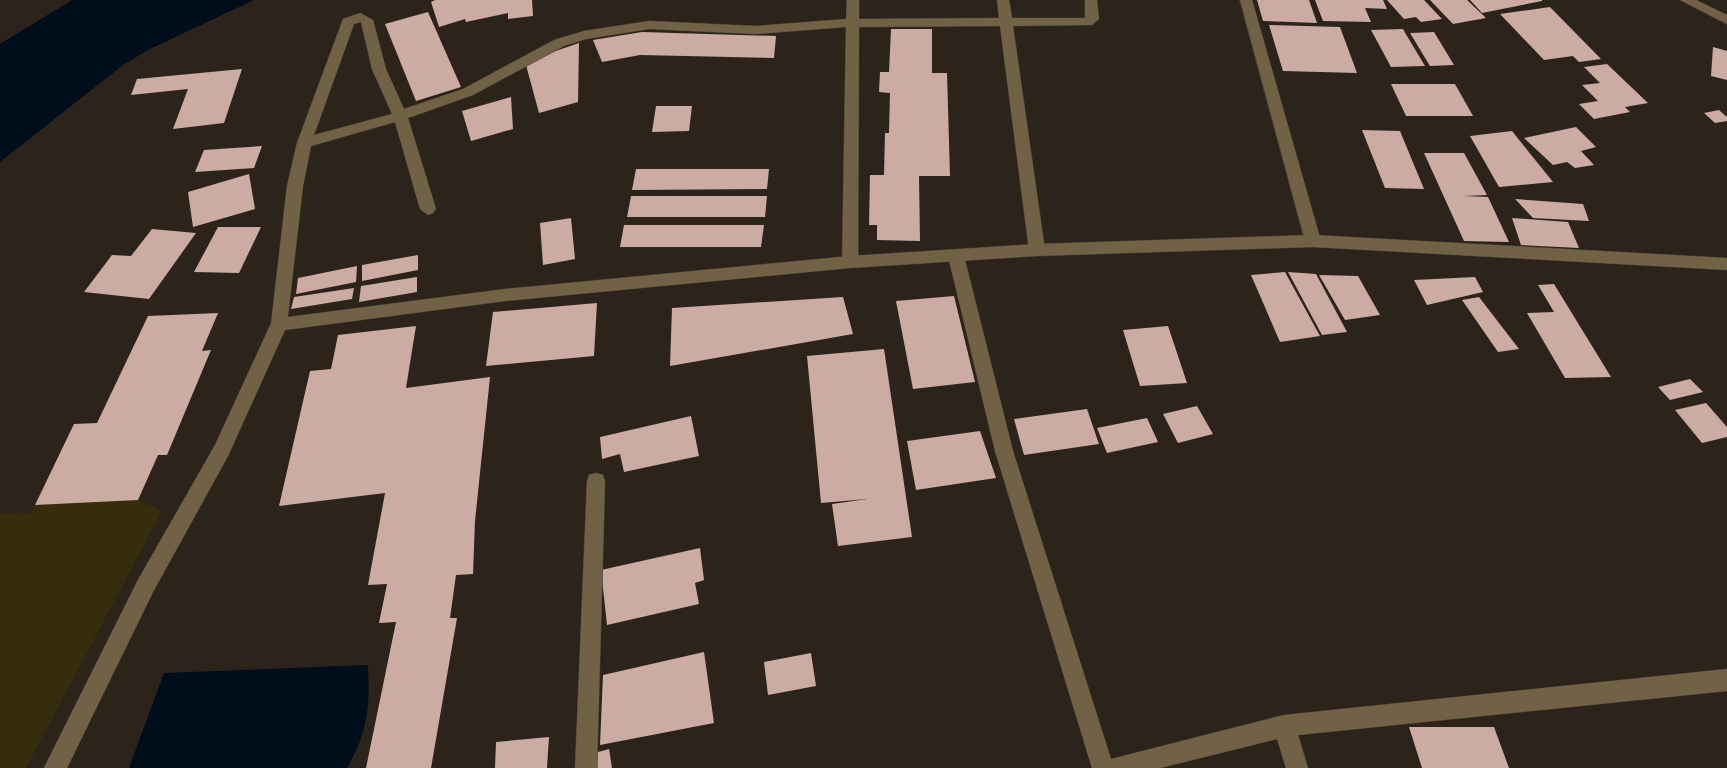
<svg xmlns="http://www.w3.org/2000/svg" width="1727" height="768" font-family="Rubik,sans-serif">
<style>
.sand{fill:#352d0c}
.water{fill:#000d1b}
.building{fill:#ccaba3}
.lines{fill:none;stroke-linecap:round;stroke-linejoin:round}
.minor-casing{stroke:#494138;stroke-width:1}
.tertiary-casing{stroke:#494138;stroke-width:1}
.minor{fill:#716246;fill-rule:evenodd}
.tertiary{fill:#716246;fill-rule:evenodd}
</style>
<rect width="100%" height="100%" fill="#2c241b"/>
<path class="sand" d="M138,500L162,511L26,768H0V514L30,513L35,505Z"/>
<g class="water">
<path d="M72,0H254L148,50L123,65L0,162V44Z"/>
<path d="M368,665C370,707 368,731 347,768H129L164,673Z"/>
</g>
<g class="building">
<path d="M435,0H532L533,16L508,19V13L466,22L465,19L439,27L431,2Z"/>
<path d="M1257,0H1309L1317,23L1263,21Z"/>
<path d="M1315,0H1383L1387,9L1365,8L1371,22L1323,21Z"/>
<path d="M1387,0H1424L1442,19L1421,22L1416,17L1404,19Z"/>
<path d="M1430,0H1467L1486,18L1453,24Z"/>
<path d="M1470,0H1542V1L1482,13Z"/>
<path d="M1550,7L1601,59L1579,62L1573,56L1544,60L1500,14Z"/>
<path d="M428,12L461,87L416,101L385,24Z"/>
<path d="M1269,25L1340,27L1357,73L1283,71Z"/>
<path d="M891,29H932V73H947L950,176H919L920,241L877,240V225H869L870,175H884L885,133H889L890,93L879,92L880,72H889Z"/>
<path d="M1403,29L1407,36L1425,66L1391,67L1371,30Z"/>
<path d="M642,32L776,36L774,58L640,55L602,62L593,40Z"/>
<path d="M1434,32L1454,65L1430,66L1410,33Z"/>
<path d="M579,43L578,102L539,113L526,65L547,54Z"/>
<path d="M1713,47L1727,51V80L1711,76Z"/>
<path d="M1607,64L1648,103L1625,107L1630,112L1594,119L1579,104L1598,101L1582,85L1600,83L1584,67Z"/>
<path d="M242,69L224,123L173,129L188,89L131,95L137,79Z"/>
<path d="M1391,84H1455L1473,116H1406Z"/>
<path d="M511,97L513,129L471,141L462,111Z"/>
<path d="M656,106H692L689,131L652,132Z"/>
<path d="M1719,110L1727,117V121L1715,123L1704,113Z"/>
<path d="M1576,127L1596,147L1581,151L1594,165L1575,168L1567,162L1553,165L1524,138Z"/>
<path d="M1362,130L1400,131L1424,189L1385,188Z"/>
<path d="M1512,131L1553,182L1499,187L1470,136Z"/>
<path d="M262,146L254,168L195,172L204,150Z"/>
<path d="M1424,153H1464L1487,195L1464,196L1488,197L1509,242L1464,241Z"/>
<path d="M636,169H769L767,189L632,190Z"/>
<path d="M249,174L255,209L193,227L188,192Z"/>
<path d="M631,196H767L765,217H627Z"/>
<path d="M1515,199L1583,204L1589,221L1533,218Z"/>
<path d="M571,218L575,259L543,265L540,223Z"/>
<path d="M1512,218L1568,222L1579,248L1521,245Z"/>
<path d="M624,225H764L761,247H620Z"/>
<path d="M218,227H261L239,273L194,272Z"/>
<path d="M152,229L196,233L149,299L84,292L112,255L131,256Z"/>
<path d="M418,255V270L362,281V265Z"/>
<path d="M357,266L356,282L296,294L298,278Z"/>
<path d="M1285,272L1320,336L1280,342L1251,275Z"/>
<path d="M1288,272L1316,274L1347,332L1322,335Z"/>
<path d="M1319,275L1358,276L1380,315L1345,320Z"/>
<path d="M417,277V292L359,302L361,286Z"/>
<path d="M1475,277L1483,292L1427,305L1414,280Z"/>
<path d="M1554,284L1611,377L1565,378L1527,313L1554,312L1538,285Z"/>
<path d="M354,288L352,299L291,309L294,297Z"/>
<path d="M954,296L975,382L913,389L896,301Z"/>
<path d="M843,297L853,334L670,366L672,308Z"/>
<path d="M1479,297L1519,349L1498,352L1462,300Z"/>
<path d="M597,303L594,356L486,366L493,312Z"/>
<path d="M218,313L202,351L211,350L167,455H158L138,500L35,505L74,424L97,423L148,316Z"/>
<path d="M416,326L406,388L490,377L475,521L473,574L456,575L450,618H457L431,768H366L396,622L379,623L387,584L368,585L385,493L279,506L310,371L331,369L338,335Z"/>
<path d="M1168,326L1187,383L1140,386L1123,330Z"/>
<path d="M884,349L912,537L838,546L832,504L867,499L821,503L807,356Z"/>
<path d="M1690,379L1703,392L1670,400L1658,387Z"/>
<path d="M1706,403L1727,427V437L1702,443L1675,410Z"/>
<path d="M1197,406L1213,434L1178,443L1163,414Z"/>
<path d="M1087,409L1099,444L1024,455L1014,419Z"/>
<path d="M691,416L699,456L624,472L620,454L602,459L600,437Z"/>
<path d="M1147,418L1158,442L1107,453L1097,428Z"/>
<path d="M980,431L996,478L916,490L907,441Z"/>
<path d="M700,548L704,580L695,583L699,604L607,625L601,570Z"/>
<path d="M704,652L714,723L600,745L603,675Z"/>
<path d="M811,653L816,686L768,695L764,662Z"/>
<path d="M1409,727H1494L1509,768H1422Z"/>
<path d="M549,737L547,768H495L496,742Z"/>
<path d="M609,749L612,768H592L591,754Z"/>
</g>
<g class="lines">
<defs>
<g id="minor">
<path d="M847,0H859V19L999,18L997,0H1009L1012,18H1085V0H1097L1099,19L1092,25L1013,26L1045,250L1043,254L1037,256L1029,250L1000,26L859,27L858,262L850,268L842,262L846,27L756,34L649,29L586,39L564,46L473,95L408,118L436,209L433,213L428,215L420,209L395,122L311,146L303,186L287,324L285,329H273L271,324L287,186L297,143L343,19L360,13L373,20L386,69L404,109L463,89L554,40L584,31L649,21L756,26L846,19ZM361,22L372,69L392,114L314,135L354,24Z"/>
<path d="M1240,0H1252L1321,241L1319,245L1313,247L1305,241Z"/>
<path d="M1680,0H1696L1727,15V24Z"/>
<path d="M956,250L964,256L1013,451L1111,759L1284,715L1727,669V691L1298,735L1308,768H1286L1277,739L1160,768H1092L995,451L948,256Z"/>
<path d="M596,473L603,475L605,481L597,768H575L587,481L589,475Z"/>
</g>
<path id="tertiary" d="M1313,235L1727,258V270L1313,247L1037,256L850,268L505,301L285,330L228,456L153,592L67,768H44L139,578L215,445L273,319L505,289L850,256L1037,244Z"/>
</defs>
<use href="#minor" class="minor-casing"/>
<use href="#tertiary" class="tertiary-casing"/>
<use href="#minor" class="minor"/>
<use href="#tertiary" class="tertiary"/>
</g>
</svg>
